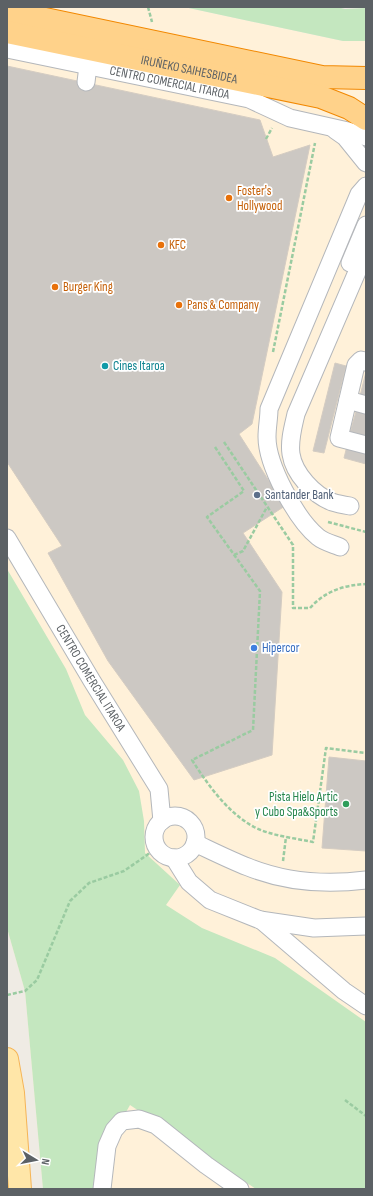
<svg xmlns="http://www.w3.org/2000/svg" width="373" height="1196" font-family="'Sofia Sans Condensed',sans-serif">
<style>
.commercial{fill:#fff1d9}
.green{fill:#c4e7bf}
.building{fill:#ccc8c3;stroke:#d4ccc2}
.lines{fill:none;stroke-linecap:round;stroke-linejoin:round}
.minor-casing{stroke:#b4b7bb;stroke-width:19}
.major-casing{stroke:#f5b456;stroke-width:24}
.highway-casing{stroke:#f28800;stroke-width:24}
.path{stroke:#9acba1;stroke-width:2.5;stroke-dasharray:4 2;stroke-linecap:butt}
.minor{stroke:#fff;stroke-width:17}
.major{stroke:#ffe6a8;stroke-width:22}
.highway{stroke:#ffd28a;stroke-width:22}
.food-dot{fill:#e8710a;stroke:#fff;stroke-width:1.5}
.culture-dot{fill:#0f9aa8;stroke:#fff;stroke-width:1.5}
.service-dot{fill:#5c6f8a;stroke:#fff;stroke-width:1.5}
.shop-dot{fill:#3f7fe0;stroke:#fff;stroke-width:1.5}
.leisure-dot{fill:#2e9e5b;stroke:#fff;stroke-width:1.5}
.labels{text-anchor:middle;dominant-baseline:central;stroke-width:3.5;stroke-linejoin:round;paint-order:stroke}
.street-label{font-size:13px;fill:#5c6165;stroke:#fff}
.food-label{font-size:13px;fill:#c56008;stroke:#fff;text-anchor:start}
.culture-label{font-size:13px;fill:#0d838f;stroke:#fff;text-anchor:start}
.service-label{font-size:13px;fill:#4e5e75;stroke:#fff;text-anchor:start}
.shop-label{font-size:13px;fill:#366cbe;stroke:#fff;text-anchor:start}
.leisure-label{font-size:13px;fill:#27864d;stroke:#fff;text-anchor:end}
</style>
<rect width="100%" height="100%" fill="#efebe4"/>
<path class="commercial" d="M7,7H184L343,41H366V1189H43L25,991L7,928Z"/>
<g class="green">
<path d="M184,7H337L345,9L366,8V41H343Z"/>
<path d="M7,569L66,669L85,715L123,760L139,791L144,821L145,853L180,885L166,905L202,928L275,958L366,1022V1189H256L130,1105L107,1146L103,1189H43L25,991L7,928Z"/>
</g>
<g class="building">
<path d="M7,66L260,120L273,157L310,145L252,424L239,434L285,506L243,533L282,592L272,755L194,780L108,661L48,553L62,546L7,462Z"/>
<path d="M335,363L346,366L324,453L313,451Z"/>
<path d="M366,372V398L360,396Z"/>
<path d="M357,408L366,410V437L350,433Z"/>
<path d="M347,446L366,451V464L344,458Z"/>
<path d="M329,757L366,761V851L322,848Z"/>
</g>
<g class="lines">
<defs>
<g id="minor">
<path id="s1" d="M7,49L249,99L290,118L348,131L366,137"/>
<path d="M86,82L88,66"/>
<path d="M335,130L345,137L366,163"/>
<path d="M350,263L366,225"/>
<path d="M366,362L361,360L356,365L339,438L366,445"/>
<path d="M348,400L366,405"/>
<path d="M350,506C344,505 338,504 332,502C314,495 294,474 291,454C289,441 293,427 296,414L366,251"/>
<path id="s2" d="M7,538L92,681L159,789L162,821"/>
<path d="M340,547C333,544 324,542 318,537C296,519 267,465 267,437C267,427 269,418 269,409L359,194L366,186"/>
<circle cx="175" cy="837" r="21"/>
<path d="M195,843C212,851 230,860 248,867C285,882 326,885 366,880"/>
<path d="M174,858L189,882L210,900L260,920L314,928L366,926"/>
<path d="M261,920L344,991L366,1006"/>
<path d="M102,1189L107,1146L114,1130L122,1121L139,1119L156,1125L206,1165L240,1189"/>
</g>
<path id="major" d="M7,1059L13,1093L20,1189"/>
<g id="highway">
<path d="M7,11L322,77L366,78"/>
<path id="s3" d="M7,32L321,97L349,108L366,119"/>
</g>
</defs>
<use href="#minor" class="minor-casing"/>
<use href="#major" class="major-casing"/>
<use href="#highway" class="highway-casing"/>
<g class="path">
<path d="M148,7L152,22"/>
<path d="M266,139L272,128"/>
<path d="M273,352L315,143"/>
<path d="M224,442L293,545V608H310C325,591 344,585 366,584"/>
<path d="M215,447L244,491L207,517L260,591L253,730L192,760C208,785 227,812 254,827C272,836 294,838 313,842L326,748L366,753"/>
<path d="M328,522L366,532"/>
<path d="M234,555L243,551L267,507"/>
<path d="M283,861L286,837"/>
<path d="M7,995L25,991L37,980L70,901L89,883L124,871L157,848"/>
<path d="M345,1100L366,1116"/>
</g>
<use href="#minor" class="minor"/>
<use href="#major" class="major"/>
<use href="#highway" class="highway"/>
</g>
<g class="food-dot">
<circle cx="229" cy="198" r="4"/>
<circle cx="161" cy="245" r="4"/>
<circle cx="55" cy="287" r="4"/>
<circle cx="179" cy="305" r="4"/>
</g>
<circle class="culture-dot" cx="105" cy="366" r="4"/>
<circle class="service-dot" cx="257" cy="495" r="4"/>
<circle class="shop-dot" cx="254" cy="648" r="4"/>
<circle class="leisure-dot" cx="346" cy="804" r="4"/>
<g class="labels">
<g class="street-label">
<text stroke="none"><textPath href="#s3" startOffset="186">IRUÑEKO SAIHESBIDEA</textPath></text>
<text stroke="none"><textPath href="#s1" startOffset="166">CENTRO COMERCIAL ITAROA</textPath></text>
<text stroke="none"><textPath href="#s2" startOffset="163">CENTRO COMERCIAL ITAROA</textPath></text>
</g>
<g class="food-label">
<text x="237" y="191">Foster's<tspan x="237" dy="15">Hollywood</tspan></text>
<text x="169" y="245">KFC</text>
<text x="63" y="287">Burger King</text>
<text x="187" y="305">Pans &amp; Company</text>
</g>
<g class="culture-label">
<text x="113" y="366">Cines Itaroa</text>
</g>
<g class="service-label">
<text x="265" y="495">Santander Bank</text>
</g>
<g class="shop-label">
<text x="262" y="648">Hipercor</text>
</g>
<g class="leisure-label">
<text x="338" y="797">Pista Hielo Artic<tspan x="338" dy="15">y Cubo Spa&amp;Sports</tspan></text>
</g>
</g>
<rect width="373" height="1196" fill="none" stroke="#5c6165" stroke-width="16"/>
<g transform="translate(36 1160) rotate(100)" stroke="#ffffff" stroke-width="3" paint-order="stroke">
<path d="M0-3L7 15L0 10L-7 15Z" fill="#5c6165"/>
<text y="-6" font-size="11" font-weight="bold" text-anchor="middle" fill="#5c6165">N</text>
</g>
</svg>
